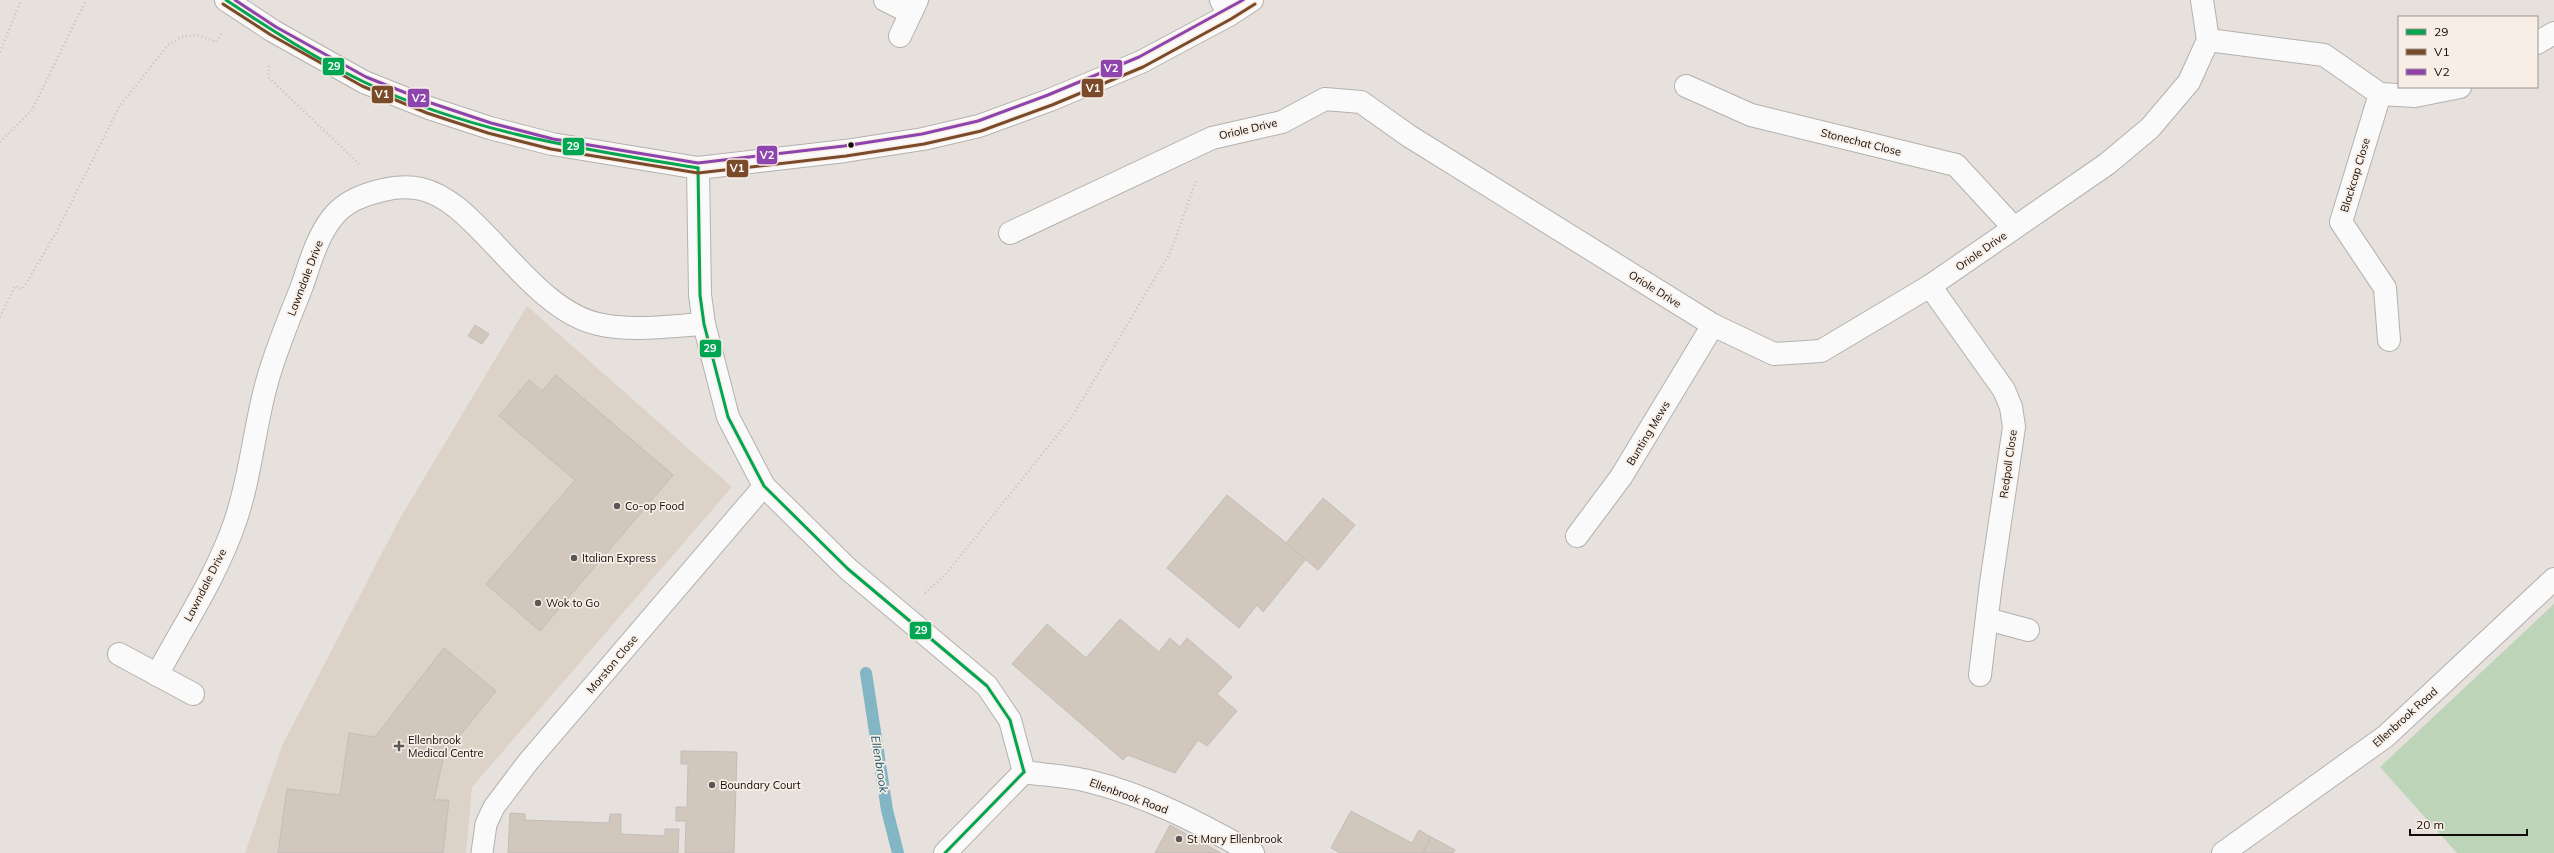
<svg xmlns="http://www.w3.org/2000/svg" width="2554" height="853" font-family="Mulish,sans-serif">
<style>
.built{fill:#dcd2c8}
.green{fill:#bdd4b8}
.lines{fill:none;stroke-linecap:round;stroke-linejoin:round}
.stream{stroke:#83b6c4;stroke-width:12}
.building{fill:#d2c7bc;stroke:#c1bdb9}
.lane-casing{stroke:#b4b1ad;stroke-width:23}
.street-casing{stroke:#b4b1ad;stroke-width:24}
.secondary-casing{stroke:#b4b1ad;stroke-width:24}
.path{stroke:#c4c3c2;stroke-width:2.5;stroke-dasharray:1 3;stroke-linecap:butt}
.lane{stroke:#fbfafa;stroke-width:21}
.street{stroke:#fbfafa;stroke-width:22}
.secondary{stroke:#fbfafa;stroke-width:22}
.bus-1-casing{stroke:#f8eee6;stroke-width:6}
.bus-2-casing{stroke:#f8eee6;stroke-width:6}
.bus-3-casing{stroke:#f8eee6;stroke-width:6}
.bus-1{stroke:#00a651;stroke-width:3}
.bus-2{stroke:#7a4b2a;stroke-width:3}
.bus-3{stroke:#8e44ad;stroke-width:3}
.bus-dot{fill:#100c0a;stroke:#f8eee6;stroke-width:1.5}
.poi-dot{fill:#5b5754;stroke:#f8eee6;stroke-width:1.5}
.labels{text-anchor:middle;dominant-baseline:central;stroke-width:3.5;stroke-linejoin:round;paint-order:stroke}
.street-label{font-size:11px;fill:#100c0a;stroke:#f8eee6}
.poi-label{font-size:11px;fill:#100c0a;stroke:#f8eee6;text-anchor:start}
.water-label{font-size:12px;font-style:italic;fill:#175767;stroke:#f8eee6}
.line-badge{stroke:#f8eee6;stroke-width:1.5}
.badge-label{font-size:11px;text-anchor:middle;font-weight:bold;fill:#fff}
</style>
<rect width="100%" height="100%" fill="#e6e1dc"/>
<path class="built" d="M527,306L732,487L472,787L466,853H245L282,746L399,520Z"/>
<path class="green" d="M2554,604V853H2457L2380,767Z"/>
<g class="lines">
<path class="stream" d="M866,673L887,810L898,853"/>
</g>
<g class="building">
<path d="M475,325L489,334L482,344L468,336Z"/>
<path d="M556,375L673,475L540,631L486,584L575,480L499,416L529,380L542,391Z"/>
<path d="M1227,495L1306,559L1263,612L1257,605L1239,628L1167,568Z"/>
<path d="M1323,498L1355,525L1318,570L1286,543Z"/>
<path d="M1120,619L1159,652L1170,638L1180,647L1187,638L1232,677L1217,694L1237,711L1207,746L1198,740L1175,773L1128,755L1123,760L1012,664L1047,624L1086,658Z"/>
<path d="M444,648L496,691L444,755L434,800H449L443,853H278L287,789L340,795L349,733L375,737Z"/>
<path d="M681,751L737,752L734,853H685L686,821H676V807H687L688,764H681Z"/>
<path d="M1351,811L1412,843L1419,830L1431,837L1423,853H1340L1331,848Z"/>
<path d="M510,813L525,814V820L609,823L610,814H621V834L665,836V829H679L678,853H508Z"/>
<path d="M1170,825L1221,853H1155Z"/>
<path d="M1431,837L1455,850L1453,853H1423Z"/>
</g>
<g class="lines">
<defs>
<path id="lane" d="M482,853L486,824L494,807L528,762L764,486"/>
<g id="street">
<path d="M885,0L911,13"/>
<path d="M1221,0L1229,15"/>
<path d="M900,36L917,0"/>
<path d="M2208,40L2324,55L2380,94L2415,96L2460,87"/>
<path d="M2537,43L2554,33"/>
<path d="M1686,86L1751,115L1956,165L2014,228"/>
<path d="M2380,94L2341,222L2385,288L2389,340"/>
<path d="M1010,233L1212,138L1282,122L1325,99L1361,102L1409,136L1713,325L1774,354L1821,351L1930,286L2107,164L2150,128L2189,82L2208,40L2202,0"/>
<path d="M1930,286L2004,390L2011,407L2014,427L1991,583L1980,675"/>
<path d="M1577,536L1621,477L1713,325"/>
<path d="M1987,619L2028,630"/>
<path d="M119,654L193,694"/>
<path d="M157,675C184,625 217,575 235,522C251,476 254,428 267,382C276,349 290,317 302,286C310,263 317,237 332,218C345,201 363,195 383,190C412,183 433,189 456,207C499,241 543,312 598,324C632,332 670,326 704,324"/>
<path d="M1024,772C1045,775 1068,776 1088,781C1147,795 1201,824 1253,853"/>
<path d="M2223,853L2386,736L2554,579"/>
</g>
<g id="secondary">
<path d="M226,0L273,31L364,82L429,108L490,128L552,144L698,168L845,151L923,139L979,126L1050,100L1141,62L1229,15L1252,0"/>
<path d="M698,168L700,295L704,324L728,417L764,486L848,569L987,686L1010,720L1024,772L945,853"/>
</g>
</defs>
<use href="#lane" class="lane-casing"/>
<use href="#street" class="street-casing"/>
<use href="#secondary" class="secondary-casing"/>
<g class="path">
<path d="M0,52L21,0"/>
<path d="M269,66L268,77L359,164"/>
<path d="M0,142L32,110L86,0"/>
<path d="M0,317L15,286L23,289L58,229L119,107L168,45L181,37L198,35L216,42L221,34"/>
<path d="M925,593L945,575L1072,417L1170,253L1196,181"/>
</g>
<use href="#lane" class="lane"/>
<use href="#street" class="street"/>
<use href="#secondary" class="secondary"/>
<defs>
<g id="bus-1">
<path d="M226,0C270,29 316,59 364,82C471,133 583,149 698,168"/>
<path d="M698,168L700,295L704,324L728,417L764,486L848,569L987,686L1010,720L1024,772"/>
<path d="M945,853L1024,772"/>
</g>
<path id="bus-2" d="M223,4L271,35L362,86L427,113L488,133L551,149L698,173L846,156L924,144L981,131L1052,105L1143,67L1231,19L1255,4"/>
<path id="bus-3" d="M235,0L276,27L366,77L431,103L491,123L553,139L698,163L844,146L922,134L978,121L1048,95L1139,57L1243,0"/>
</defs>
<use href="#bus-1" class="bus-1-casing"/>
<use href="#bus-2" class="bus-2-casing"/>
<use href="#bus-3" class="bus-3-casing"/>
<use href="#bus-1" class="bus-1"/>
<use href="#bus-2" class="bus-2"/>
<use href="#bus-3" class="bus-3"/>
</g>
<circle class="bus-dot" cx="851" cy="145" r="3.5"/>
<g class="poi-dot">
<circle cx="617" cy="506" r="4"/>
<circle cx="574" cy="558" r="4"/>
<circle cx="538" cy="603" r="4"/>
<path d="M397 740h4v4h4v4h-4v4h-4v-4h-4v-4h4z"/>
<circle cx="712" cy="785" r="4"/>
<circle cx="1179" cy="839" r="4"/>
</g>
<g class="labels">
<g class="street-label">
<text transform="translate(1248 129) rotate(-13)">Oriole Drive</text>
<text transform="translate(1861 142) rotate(14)">Stonechat Close</text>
<text transform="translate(2355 175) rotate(-73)">Blackcap Close</text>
<text transform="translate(1981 251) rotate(-35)">Oriole Drive</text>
<text transform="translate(305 278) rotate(-69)">Lawndale Drive</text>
<text transform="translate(1655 289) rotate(32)">Oriole Drive</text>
<text transform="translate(1648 433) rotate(-59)">Bunting Mews</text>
<text transform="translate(2008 464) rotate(-82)">Redpoll Close</text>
<text transform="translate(205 585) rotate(-63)">Lawndale Drive</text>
<text transform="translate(612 664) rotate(-50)">Morston Close</text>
<text transform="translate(2405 717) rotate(-42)">Ellenbrook Road</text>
<text transform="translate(1129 796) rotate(20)">Ellenbrook Road</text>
</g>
<g class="poi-label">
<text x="625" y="506">Co-op Food</text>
<text x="582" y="558">Italian Express</text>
<text x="546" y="603">Wok to Go</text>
<text x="408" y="740">Ellenbrook<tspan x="408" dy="13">Medical Centre</tspan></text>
<text x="720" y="785">Boundary Court</text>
<text x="1187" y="839">St Mary Ellenbrook</text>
</g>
<g class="water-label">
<text transform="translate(880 764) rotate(81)">Ellenbrook</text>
</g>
</g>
<g class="line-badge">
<rect x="322" y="57" width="23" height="19" rx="4" fill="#00a651"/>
<rect x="1100" y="59" width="23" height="19" rx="4" fill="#8e44ad"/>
<rect x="1081" y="78" width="23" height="20" rx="4" fill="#7a4b2a"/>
<rect x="371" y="85" width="23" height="19" rx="4" fill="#7a4b2a"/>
<rect x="407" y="88" width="23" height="20" rx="4" fill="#8e44ad"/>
<rect x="562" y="137" width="23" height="19" rx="4" fill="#00a651"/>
<rect x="756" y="145" width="22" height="20" rx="4" fill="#8e44ad"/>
<rect x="726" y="159" width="23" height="19" rx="4" fill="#7a4b2a"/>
<rect x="699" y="339" width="23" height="19" rx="4" fill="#00a651"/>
<rect x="909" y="621" width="23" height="19" rx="4" fill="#00a651"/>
</g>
<g class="badge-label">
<text x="334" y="70">29</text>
<text x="1111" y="72">V2</text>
<text x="1093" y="92">V1</text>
<text x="382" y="98">V1</text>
<text x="419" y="102">V2</text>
<text x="573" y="150">29</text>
<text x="767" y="159">V2</text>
<text x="737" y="172">V1</text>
<text x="710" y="352">29</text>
<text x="921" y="634">29</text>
</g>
<rect x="2398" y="16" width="140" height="72" fill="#f8eee6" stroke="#9b948e"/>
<rect x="2406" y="29" width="20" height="6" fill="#00a651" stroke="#9b948e"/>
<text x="2434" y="36" font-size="12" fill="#100c0a">29</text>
<rect x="2406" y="49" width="20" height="6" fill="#7a4b2a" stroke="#9b948e"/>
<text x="2434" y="56" font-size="12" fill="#100c0a">V1</text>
<rect x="2406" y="69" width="20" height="6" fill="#8e44ad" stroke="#9b948e"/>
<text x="2434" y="76" font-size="12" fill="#100c0a">V2</text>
<path d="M2410 829v6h117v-6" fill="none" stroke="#100c0a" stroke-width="2"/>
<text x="2416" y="829" font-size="12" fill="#100c0a" stroke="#f8eee6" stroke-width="3" paint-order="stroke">20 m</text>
</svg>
